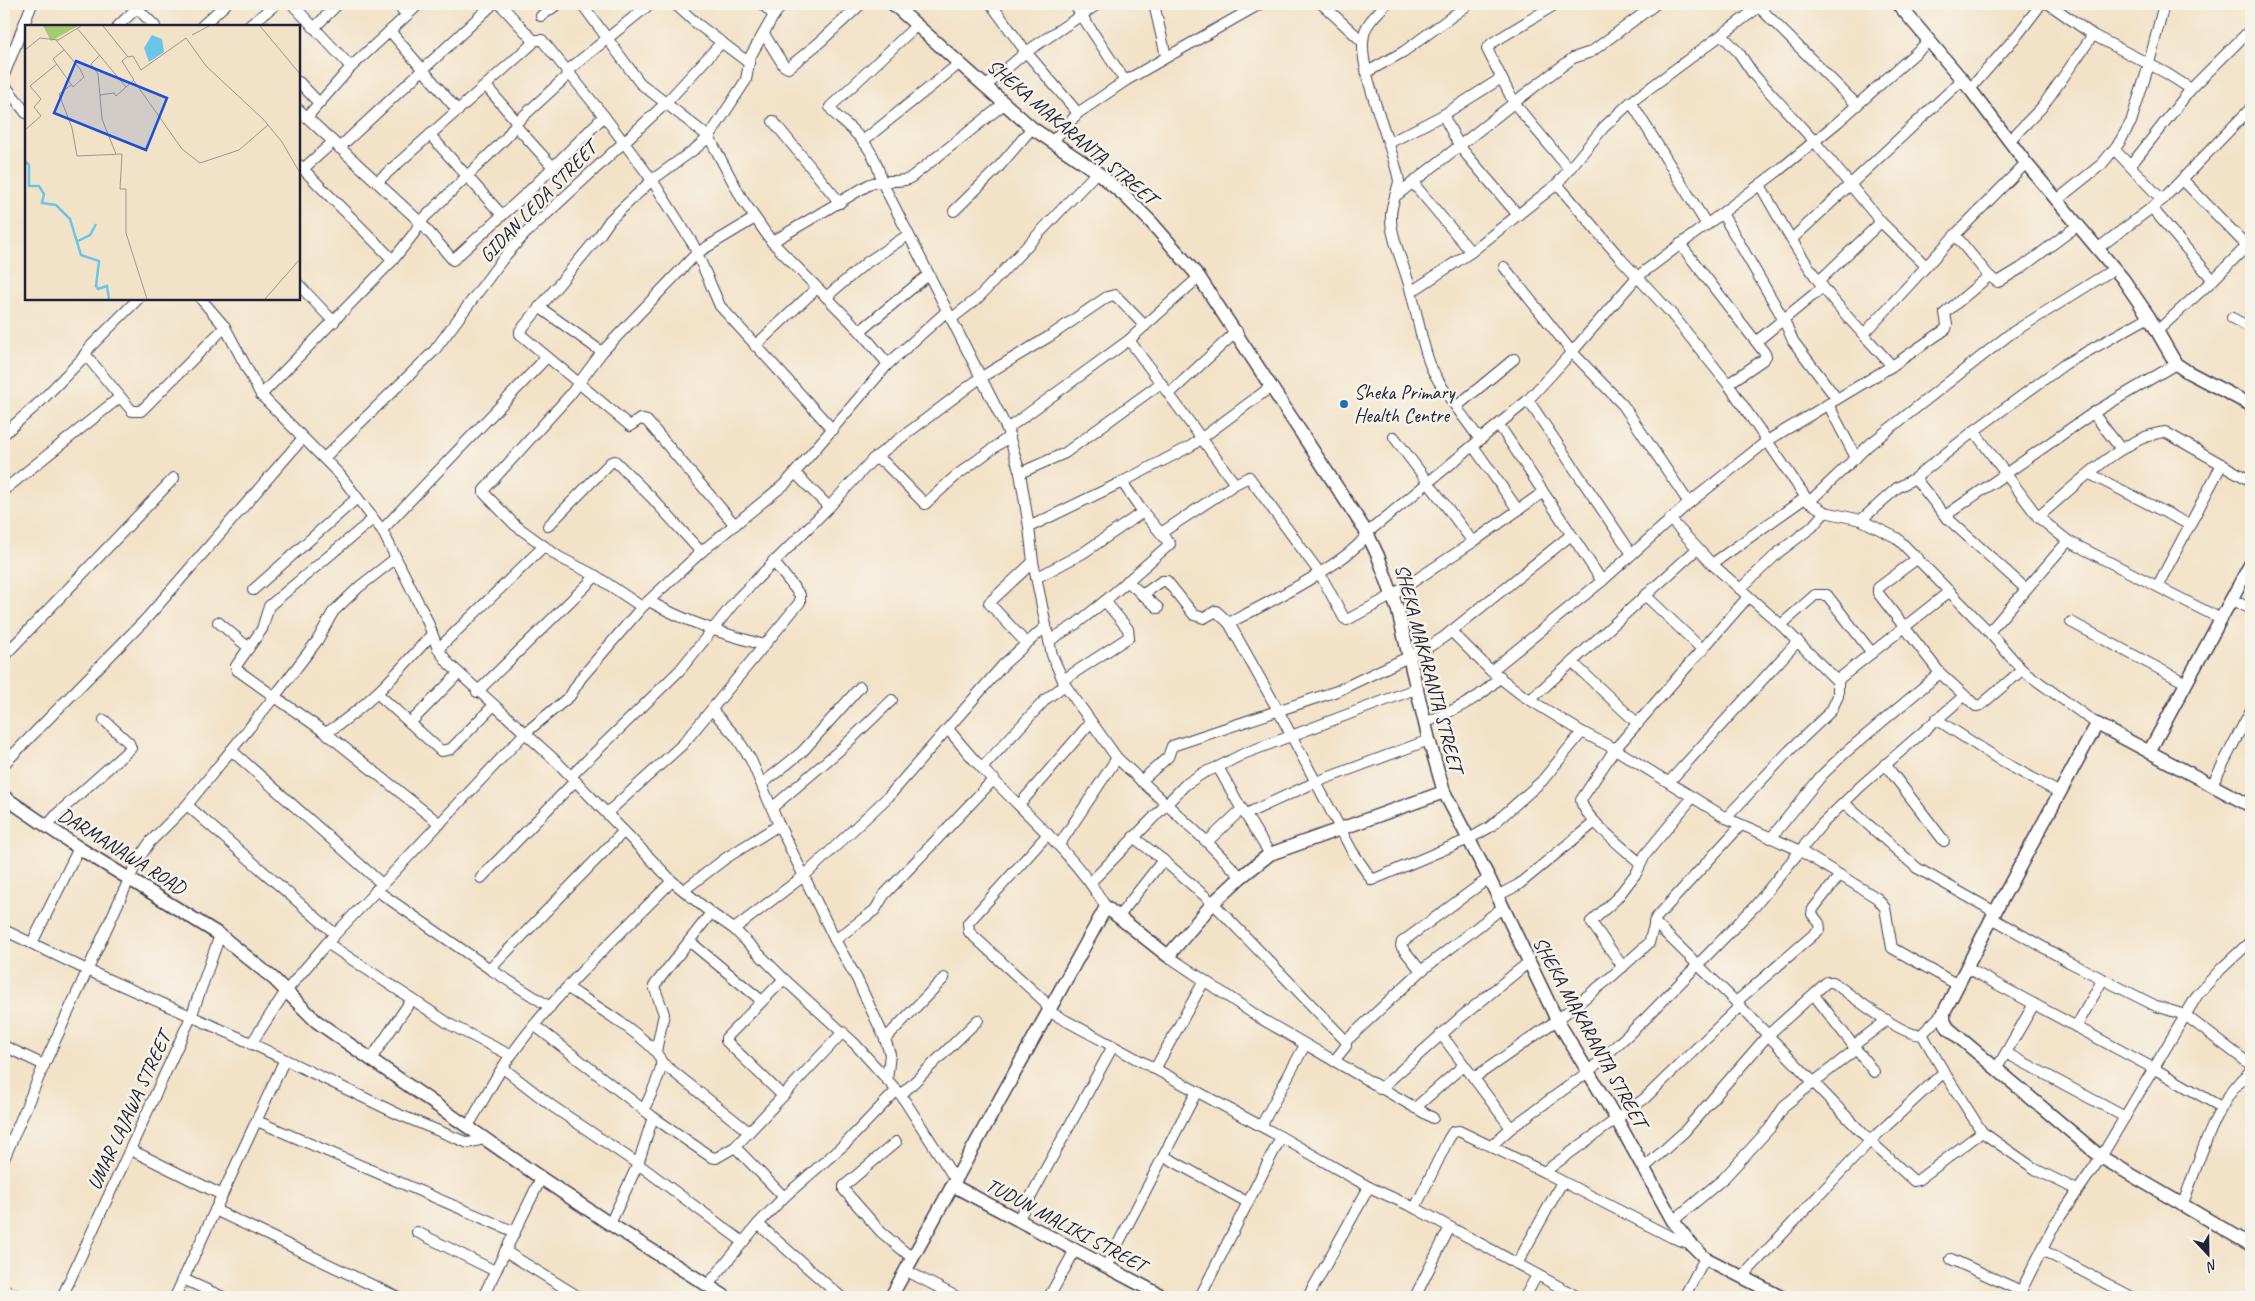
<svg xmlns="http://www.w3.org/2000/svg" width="2255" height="1301" font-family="Caveat,sans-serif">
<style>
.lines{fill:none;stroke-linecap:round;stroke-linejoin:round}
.minor-casing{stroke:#413f50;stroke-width:12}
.tertiary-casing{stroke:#413f50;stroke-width:15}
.minor{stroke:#fff;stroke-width:10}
.tertiary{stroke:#fff;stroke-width:12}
.poi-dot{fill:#1f6fb2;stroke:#f7f3e8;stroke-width:2}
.labels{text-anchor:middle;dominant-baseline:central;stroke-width:5;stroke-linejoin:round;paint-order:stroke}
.street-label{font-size:20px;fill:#22223b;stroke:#f7f3e8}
.poi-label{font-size:20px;fill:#22223b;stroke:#f7f3e8;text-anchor:start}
.inset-river{fill:none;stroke:#6ac5e8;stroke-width:2.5}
.inset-road{fill:none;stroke:#9f958f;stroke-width:1}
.view{fill:#1d4ed8;fill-opacity:0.15;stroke:#1d4ed8;stroke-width:2.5}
.inset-edge{fill:none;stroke:#22223b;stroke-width:2.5}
</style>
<rect width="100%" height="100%" fill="#f7f3e8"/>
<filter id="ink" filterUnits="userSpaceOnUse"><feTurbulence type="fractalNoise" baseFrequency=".02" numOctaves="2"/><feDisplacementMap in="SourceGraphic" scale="10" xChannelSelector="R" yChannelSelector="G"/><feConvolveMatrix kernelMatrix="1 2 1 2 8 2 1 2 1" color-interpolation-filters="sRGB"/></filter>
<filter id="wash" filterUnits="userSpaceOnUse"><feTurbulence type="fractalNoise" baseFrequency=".0096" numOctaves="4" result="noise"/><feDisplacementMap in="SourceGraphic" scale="20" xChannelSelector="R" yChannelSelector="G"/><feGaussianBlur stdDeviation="1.12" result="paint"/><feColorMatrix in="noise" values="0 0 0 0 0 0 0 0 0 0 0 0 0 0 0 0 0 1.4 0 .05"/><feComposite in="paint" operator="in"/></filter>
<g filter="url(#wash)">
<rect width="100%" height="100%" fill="#f2e2c7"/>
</g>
<g filter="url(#ink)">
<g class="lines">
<defs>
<g id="minor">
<path d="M292,4L351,67"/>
<path d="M397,4L407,15"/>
<path d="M582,4L640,83L709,137L742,199L772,242L860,331L888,364"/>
<path d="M675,4L696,23L749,63"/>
<path d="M762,4L774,15"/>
<path d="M991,4L1026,52L1078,113"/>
<path d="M1074,4L1125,81"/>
<path d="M1154,4L1166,56"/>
<path d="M1322,4L1363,42"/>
<path d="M1386,4C1378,13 1366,23 1364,35C1356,67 1393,145 1399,181C1397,194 1390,206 1391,219C1391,237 1403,263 1408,281C1417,310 1420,339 1431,367C1443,393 1464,416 1480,440"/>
<path d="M1556,4L1492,43L1487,49L1514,103L1569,169"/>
<path d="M2049,4L2093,35L2166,73L2191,89"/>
<path d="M1759,7L1857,105"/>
<path d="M137,8L155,26"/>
<path d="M541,16L558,4"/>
<path d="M917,25L830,107C833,114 840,119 846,124C864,140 877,156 881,180L1007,429L1020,473L1029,527L1033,562L1052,655L1065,685L1117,758L1059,845"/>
<path d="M118,26L141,4"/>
<path d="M202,26L226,4"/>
<path d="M249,26L276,4"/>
<path d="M314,28L338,4"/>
<path d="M390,31L458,111"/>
<path d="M764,34L784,66L788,68L820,42L861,4"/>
<path d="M1722,35L1739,53L1754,75L1814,141L1881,222L1926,266"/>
<path d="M533,40H542L604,116L652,180L693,244L720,306L833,430"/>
<path d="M1367,72L1403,52L1469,4"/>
<path d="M4,75L32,4"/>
<path d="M299,82L319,103"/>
<path d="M4,84L26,113"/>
<path d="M486,86L517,122"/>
<path d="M986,86L1026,52L1098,4"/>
<path d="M1970,89L2019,33L2041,4"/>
<path d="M1631,102L1707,225"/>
<path d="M299,110L420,222L453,260L529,191L604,116"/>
<path d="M1443,115L1460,147L1518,215"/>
<path d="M307,117L351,67L419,4"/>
<path d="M773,121L840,203"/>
<path d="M515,125L553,167"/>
<path d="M430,135L502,215"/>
<path d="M864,140L960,63"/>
<path d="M2009,141L2042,107L2093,35"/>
<path d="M1052,142L1078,113L1125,81L1260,4"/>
<path d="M1389,143L1443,115L1500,79"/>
<path d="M339,148L493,4"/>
<path d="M2115,150L2162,200"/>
<path d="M299,165L393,260"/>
<path d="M2131,165L2191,89L2251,29"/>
<path d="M303,169L333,142"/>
<path d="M2183,180L2250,249"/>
<path d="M378,181L532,44L533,40L500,4"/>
<path d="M1413,183L1471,252"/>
<path d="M1557,184L1620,258L1670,312L1728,384L1809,502L1825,512L1861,520L1897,538L1989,632L2022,670L2097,724"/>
<path d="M1760,185C1780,220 1799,255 1823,287C1844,315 1869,340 1892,366"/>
<path d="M1397,195L1538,84L1573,58L1591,52L1656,4"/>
<path d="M2057,200L2102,164L2119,143L2131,122L2147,71L2164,4"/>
<path d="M2152,208L2213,280"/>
<path d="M954,211L997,169L1032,128"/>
<path d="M1723,215L1784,320L1793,341L1837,399"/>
<path d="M1955,235L1989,276L1998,282L2021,268L2077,226"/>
<path d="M1792,239L1962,80"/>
<path d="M772,242L870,184C883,179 896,183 909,179L1004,104"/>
<path d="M1680,244L1764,352L1766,356L1764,359L1728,384"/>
<path d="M2097,249L2162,200L2251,108"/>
<path d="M1504,267L1572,352L1637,277L1778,171L1838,122L1929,41"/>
<path d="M1819,281L1881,222"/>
<path d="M299,285L334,322"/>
<path d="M1411,292L1471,252L1557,184L1604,127L1631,102L1763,4"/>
<path d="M826,297L866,263L908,235"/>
<path d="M201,299L225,327L261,395L340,475L382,530L427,620L438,649L449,664L557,762L672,881L711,913L734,929L784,979L855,1044L901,1095L955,1179"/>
<path d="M539,307L602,352"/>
<path d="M2232,318L2251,328"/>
<path d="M951,319L978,298L1097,172"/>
<path d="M860,331L928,275"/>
<path d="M2157,331L2213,280L2247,246"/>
<path d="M1864,334L1955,235L2026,163"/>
<path d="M1129,340L1235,484L1161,533"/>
<path d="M1757,341L1823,287"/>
<path d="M755,346L817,288"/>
<path d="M85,354L132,411H141L225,327"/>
<path d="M1169,394L1237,331"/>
<path d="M261,395L393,260L415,232L420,222L506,138L517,122L566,77L567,71L650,4"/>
<path d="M1528,400L1632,554"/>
<path d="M1828,404L1856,458"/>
<path d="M1457,406L1514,359"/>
<path d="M2093,413L2121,449"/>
<path d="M1499,425L1602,581"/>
<path d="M1007,429L1129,340L1199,277"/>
<path d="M1974,431L2038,517L2068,541L2221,619"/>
<path d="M4,434L41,401L81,360L90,347L138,299"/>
<path d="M1394,437L1473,542L1542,493"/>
<path d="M1473,446L1518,510"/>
<path d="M324,458L434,351L505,256L526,233L665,104L722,42"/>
<path d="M873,459L884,462L925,504L957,475L1010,436"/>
<path d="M1020,473L1065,453L1161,383"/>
<path d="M796,474L829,507"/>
<path d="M2090,474L2190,525"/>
<path d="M1915,478L1945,516L2026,589"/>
<path d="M1235,484L1249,477L1319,572L1344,618L1347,620L1393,595L1473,542"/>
<path d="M4,490L120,397"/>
<path d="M1809,502L1870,444L2010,334L2114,269"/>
<path d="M1945,516L2093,413L2176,364"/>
<path d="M2038,517C2071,490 2123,436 2165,432L2251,481"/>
<path d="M373,519L269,606L262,629L236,666L237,670L326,733L440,824"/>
<path d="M1670,519L1712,564L1781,625L1838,682"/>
<path d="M1861,520L1897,488L1915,478L1974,431L2065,364L2149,317"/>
<path d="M735,525L647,421L640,419L630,426L520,334V331L599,236L610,220L652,180L695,149L709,137L746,80L750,57L774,15L783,4"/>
<path d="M548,526L611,462L615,461L652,498L701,552"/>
<path d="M1029,527L1122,482L1191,446L1272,386"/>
<path d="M382,530L547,357"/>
<path d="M1918,558L1878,588V593L1940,673L1976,706L1981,705L2022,670"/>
<path d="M1712,564L1805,498"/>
<path d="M1036,578L1083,553L1143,512"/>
<path d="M1127,581L1158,608"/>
<path d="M2158,585L2222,464"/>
<path d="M1740,589L1779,552L1812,527L1825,512"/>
<path d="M253,590L357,498"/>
<path d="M1142,595L1162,581H1167L1194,615L1204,618L1216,611L1229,623L1279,712L1352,851L1372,880L1469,839L1490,827L1542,781L1582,732"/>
<path d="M1645,595L1703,650"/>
<path d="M2231,599L2251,609"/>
<path d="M649,601C686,622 724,634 764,645"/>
<path d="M642,607L596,576L559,557L515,525L484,493V490L570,395L602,352L697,253L755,218"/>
<path d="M218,622L249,648"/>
<path d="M2071,622L2186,683"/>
<path d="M1229,623C1258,608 1355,560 1367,533L1528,400L1572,352L1623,405L1689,503"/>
<path d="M1781,625L1815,595H1827L1872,653"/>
<path d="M1451,631L1491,671L1522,695L1582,732L1615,749L1726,818L1799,850L1877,898L1885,908L1892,948L1958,985"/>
<path d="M1989,632L2068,541"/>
<path d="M1049,641L1076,624L1105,601L1170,544L1143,512L1122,482"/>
<path d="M1026,643L989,603L1033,562"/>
<path d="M438,649L544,546"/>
<path d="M4,656L174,478"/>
<path d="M1572,662L1638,724"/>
<path d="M1491,671L1602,581L1689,503L1767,441L1892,366L1946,329L1947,325L1945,313L1989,276"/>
<path d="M1063,680L1129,637L1128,629L1105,601"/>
<path d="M477,692L596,576"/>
<path d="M378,694L441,751L451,749L493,706"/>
<path d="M1530,700L1697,549"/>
<path d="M712,710L737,738L751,760L779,825L835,940L857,979L885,1039L890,1054L887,1080"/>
<path d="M1936,719L2003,762L2060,793"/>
<path d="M410,723L458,674"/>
<path d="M1425,723C1451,711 1482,699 1500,676"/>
<path d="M948,729C959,742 969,755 981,767C1024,813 1073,852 1106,907"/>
<path d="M326,733C369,706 398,672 432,634"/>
<path d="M231,750L382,884"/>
<path d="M1117,758L1207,842L1241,877"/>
<path d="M4,764L146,619L303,438"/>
<path d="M1885,764L1944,841"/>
<path d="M1218,767L1237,801L1270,854"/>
<path d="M982,768L1046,699L1065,685"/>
<path d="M571,776L680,670L738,598L829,507L873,459L980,378L1050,336L1107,297L1115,295L1145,326"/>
<path d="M1141,781L1168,757L1172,746L1337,691L1427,648L1444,637L1571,535"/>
<path d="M1669,782L1798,641"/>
<path d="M762,784L802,752L860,687"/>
<path d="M2212,785L2251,710"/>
<path d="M1844,803L1917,868L1995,912"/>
<path d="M187,805L335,934"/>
<path d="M1019,805L1091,722"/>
<path d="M773,807L842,748L892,700"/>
<path d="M607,813L683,744L800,602V595L773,561"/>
<path d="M1246,814L1316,782L1429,740"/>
<path d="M1726,818L1789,751L1831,711L1838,696V682L1840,678L1950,591"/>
<path d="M47,826L58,813L131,748L129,743L104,720"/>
<path d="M1048,834L968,923L969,932L1043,1000L1050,1012L1281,1137L1369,1187L1415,1208L1578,1297"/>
<path d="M1133,837L1163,860"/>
<path d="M1771,838L1822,775L1846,752L1940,673"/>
<path d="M1207,842L1242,809"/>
<path d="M1640,863C1626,850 1583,817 1581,800L1615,749L1748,597"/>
<path d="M481,878L575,781"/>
<path d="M1091,882L1185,785L1203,773L1218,767L1243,754L1418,688"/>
<path d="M376,890L490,969L550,1007"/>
<path d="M684,890L726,858L779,825"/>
<path d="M1497,896L1518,885L1595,822"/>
<path d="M1119,916L1163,860L1213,903L1346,1041V1046L1334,1061"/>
<path d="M1992,918L2069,962L2156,1006L2185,1015L2251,1065"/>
<path d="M1654,922L1740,1006L1870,1141L1914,1181L1918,1180L1982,1132"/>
<path d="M734,929L805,875L889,796L1003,665L1046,626"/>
<path d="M4,930L87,970L238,1037L400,1115L468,1143L485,1139"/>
<path d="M835,940L875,910L884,895L994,779"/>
<path d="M689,941L762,1001"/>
<path d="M32,943L79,848"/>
<path d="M327,943L451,1025L510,1055"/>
<path d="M1168,956L1260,1018L1433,1118"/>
<path d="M1623,967L1591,922L1617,898L1637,872L1645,855L1692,798"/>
<path d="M1967,968L2153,1068L2221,1107"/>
<path d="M490,969L624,831"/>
<path d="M1421,971L1401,946L1402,942L1489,878"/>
<path d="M568,988C586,1000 659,1043 661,1062C663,1072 648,1099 644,1110"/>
<path d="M1814,995L1874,1072"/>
<path d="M1736,1002L1820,929L1819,923L1812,914L1813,909L1840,875"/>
<path d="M534,1025L653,1117L711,1157L716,1158L735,1147L843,1032"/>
<path d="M2076,1027L2103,979"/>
<path d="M1441,1034L1511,1128"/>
<path d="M1922,1034L1944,1072L1982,1132L2035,1169L2077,1190"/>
<path d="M885,1039L944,978"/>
<path d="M1346,1041L1421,971L1502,908"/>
<path d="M251,1044L286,991L327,943L524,734L570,696L581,678L642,607L701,552L786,483L888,364L947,311"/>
<path d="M4,1046L44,1065"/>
<path d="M1853,1046L1887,1020"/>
<path d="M656,1051L664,1014L654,986L711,913"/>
<path d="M2006,1053L2125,1117"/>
<path d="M371,1059L412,999"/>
<path d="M661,1062L749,1132"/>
<path d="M503,1068L552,1106L638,1164L743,1242"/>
<path d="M1997,1068L2034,1004"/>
<path d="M1155,1069L1204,981"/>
<path d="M1474,1078L1557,1020L1610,978L1649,943L1656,918L1741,825"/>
<path d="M1380,1089L1460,1018L1529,962"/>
<path d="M901,1095L978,1020"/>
<path d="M783,1096L726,1041V1038L784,979"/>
<path d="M1415,1108L1464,1065"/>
<path d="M257,1121L515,1232"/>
<path d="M468,1126C483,1102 495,1076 512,1054C558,990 617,937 672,881"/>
<path d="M1261,1126L1305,1045"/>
<path d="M896,1142L844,1186V1190L881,1232L912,1258"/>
<path d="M1491,1146L1511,1128L1588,1072L1645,1019L1755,906L1822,824L1861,786L1964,696"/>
<path d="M735,1147L784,1197"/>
<path d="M131,1150L222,1195"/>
<path d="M1164,1156L1247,1202"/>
<path d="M4,1159L44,1065L138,860L150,842L187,805L275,696L317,641L333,612L359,587L396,558"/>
<path d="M1643,1169L1684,1132L1768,1035L1827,982H1833C1848,993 1907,1040 1922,1034L1944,1012"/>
<path d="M1544,1172L1644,1099L1740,1006"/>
<path d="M2182,1206C2198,1165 2216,1097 2251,1071"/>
<path d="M1415,1208L1448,1140L1453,1132L1459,1131L1544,1172L1671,1237L1691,1244"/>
<path d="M215,1210L397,1297"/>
<path d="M1018,1220L1113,1046"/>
<path d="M1673,1221L1724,1178L1770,1128L1785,1105L1856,1049"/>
<path d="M610,1224L638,1164L653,1117"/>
<path d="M758,1224L841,1297"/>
<path d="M417,1232L495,1271"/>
<path d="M2042,1250L2132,1297"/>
<path d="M505,1251L579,1297"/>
<path d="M1951,1259L2021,1291"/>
<path d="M1517,1264L1562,1182"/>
<path d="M1106,1267L1197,1091"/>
<path d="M905,1270L957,1297"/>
<path d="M1742,1277L1870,1141L1944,1072"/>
<path d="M183,1279L223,1297"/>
<path d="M707,1286L758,1224L784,1197L846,1143L896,1091"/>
<path d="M4,1289L20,1297"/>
<path d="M62,1297L191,1017L220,935"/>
<path d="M175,1297L284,1061"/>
<path d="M483,1297L541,1178"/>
<path d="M1049,1297L1075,1250"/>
<path d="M1200,1297L1281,1137"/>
<path d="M1308,1297L1369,1187"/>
<path d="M1415,1297L1450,1227"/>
<path d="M1525,1297L1537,1275"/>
<path d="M1684,1297L1705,1258"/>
<path d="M2018,1297L2055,1224L2101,1157L2198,994L2221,969L2251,941"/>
</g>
<g id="tertiary">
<path d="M893,4L1032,128L1097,172L1125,196L1151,222L1199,277L1367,533L1378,556L1398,611L1429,740L1444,792L1489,878L1557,1020L1617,1120L1673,1221L1691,1244L1705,1258L1781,1297"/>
<path d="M1898,4L1970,89L2026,163L2123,279L2149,317L2176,364L2188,372L2251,405"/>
<path d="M2149,752L2251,563"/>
<path d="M4,797L79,848L220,935L274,979L316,1021L541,1178L610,1224L726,1297"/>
<path d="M2251,806L2097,724L1995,912L1944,1012V1020L1948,1028L2101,1157L2251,1245"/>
<path d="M952,1185L1164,1297"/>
<path d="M891,1297L1106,907L1168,956L1213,903L1241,877L1270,854L1444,792"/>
</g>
</defs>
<use href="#minor" class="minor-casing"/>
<use href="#tertiary" class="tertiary-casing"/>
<use href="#minor" class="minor"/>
<use href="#tertiary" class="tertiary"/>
</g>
</g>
<circle class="poi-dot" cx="1344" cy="404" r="5"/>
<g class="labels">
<g class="street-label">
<text transform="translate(1072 132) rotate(40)">SHEKA MAKARANTA STREET</text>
<text transform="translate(538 202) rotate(-46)">GIDAN LEDA STREET</text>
<text transform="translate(1429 668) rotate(75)">SHEKA MAKARANTA STREET</text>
<text transform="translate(122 851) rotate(32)">DARMANAWA ROAD</text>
<text transform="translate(1590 1032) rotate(61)">SHEKA MAKARANTA STREET</text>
<text transform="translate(129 1111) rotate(-65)">UMAR LAJAWA STREET</text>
<text transform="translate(1066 1225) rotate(28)">TUDUN MALIKI STREET</text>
</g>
<g class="poi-label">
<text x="1354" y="392">Sheka Primary<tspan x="1354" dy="23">Health Centre</tspan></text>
</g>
</g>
<g transform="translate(25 25)">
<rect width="275" height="275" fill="#f2e2c7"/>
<path d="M18,1H53L26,16Z" fill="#a7cb74"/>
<path d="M127,10L137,14L139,27L124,37L119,23Z" fill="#6ac5e8"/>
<path class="inset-river" d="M0,136L4,140V161H14L19,169L17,178L31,180L45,194L56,230L74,236L71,261L73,264L82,261L84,274M53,216L65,210L71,199"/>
<path class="inset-road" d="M78,1L103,32L108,31L116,45L161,13M235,1L275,49M52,3L101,62M167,10L184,1M161,13L181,41L238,94L257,117L275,148M31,15L55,44L59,52L48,62L28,34L39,25M0,25L15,13L33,15L56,1M75,30L66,39L73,49L77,94L91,129M109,56L157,124L175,138L214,125L243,100M46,60L34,69L47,103L52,131L97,129L95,164H101V208L122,274M75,70L89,68L91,71L109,55L97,36L103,31M0,105L16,91L9,82L16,74L5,61L32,39M240,274L275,234"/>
<path class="view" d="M51,36L142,73L121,125L29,88Z"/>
<rect width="275" height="275" class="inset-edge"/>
</g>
<rect width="2255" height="1301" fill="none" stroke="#f7f3e8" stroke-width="20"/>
<g transform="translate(2208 1254) rotate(158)" stroke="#f7f3e8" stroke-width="4" paint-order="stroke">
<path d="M0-4L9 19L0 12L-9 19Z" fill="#22223b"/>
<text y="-8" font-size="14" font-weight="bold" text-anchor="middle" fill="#22223b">N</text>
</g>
</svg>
